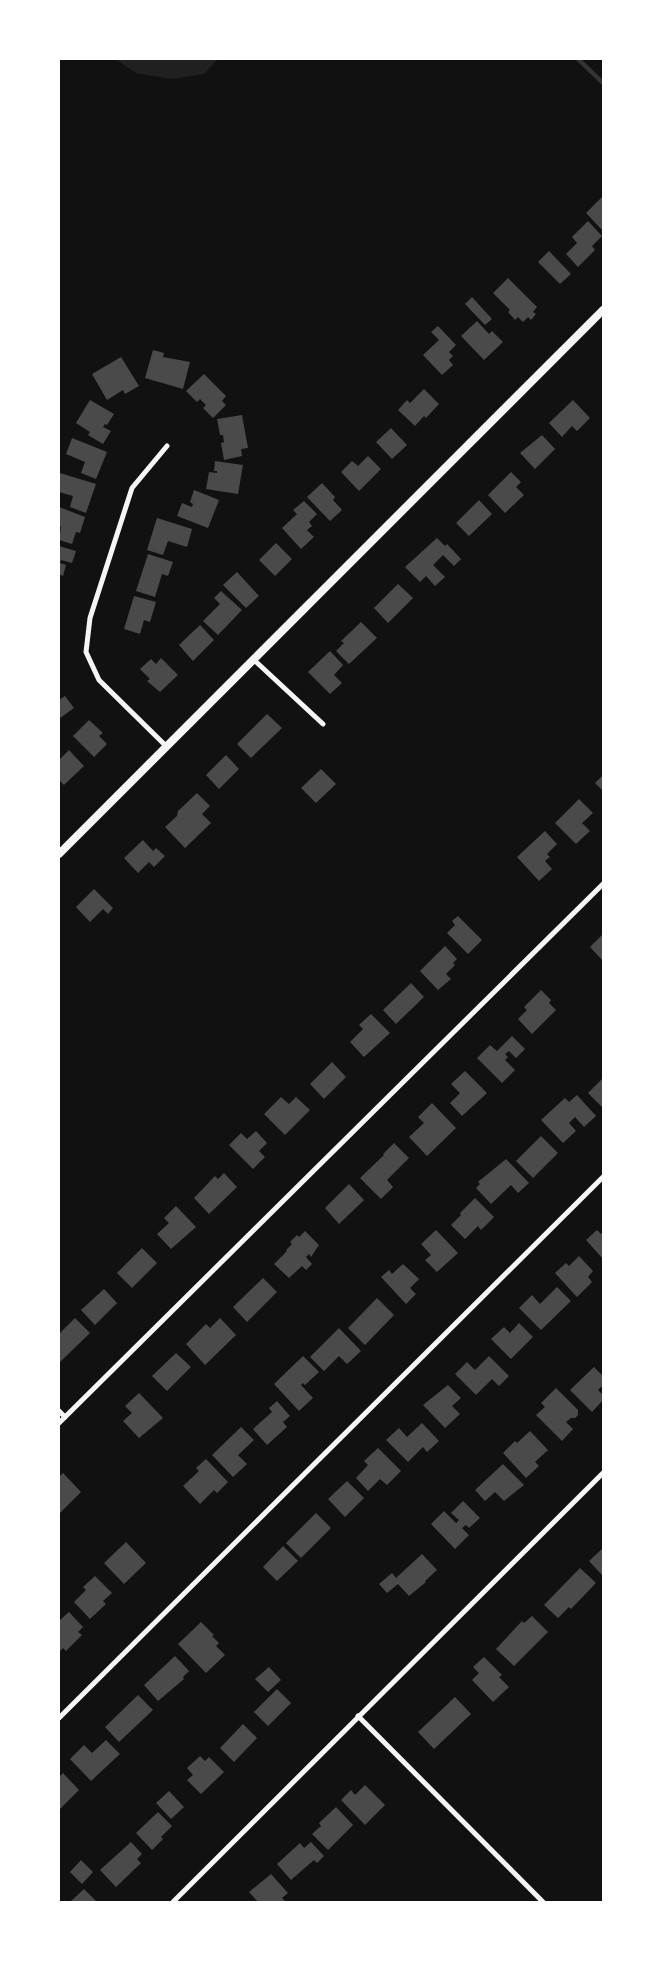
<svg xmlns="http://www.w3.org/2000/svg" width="662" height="1961" font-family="'Nunito Sans',sans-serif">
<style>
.green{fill:#202020}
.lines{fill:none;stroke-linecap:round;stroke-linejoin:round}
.stream{stroke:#333;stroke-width:4.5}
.building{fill:#4a4a4a}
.minor{stroke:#f5f5f5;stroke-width:5}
.tertiary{stroke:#f5f5f5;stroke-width:8}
</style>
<rect width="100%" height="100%" fill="#111"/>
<path class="green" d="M115,59H218L204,74L172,79L136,73Z"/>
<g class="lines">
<path class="stream" d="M578,59L603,83"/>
</g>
<g class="building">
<path d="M603,196V231L586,213Z"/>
<path d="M588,221L602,236L592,246L595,250L578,267L566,254L577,243L572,237Z"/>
<path d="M549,251L571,274L560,284L538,262Z"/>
<path d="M508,278L537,307L533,312L536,314L531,320L528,317L523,322L518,317L515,320L508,312L510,310L493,293Z"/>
<path d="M472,297L492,319L485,325L465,304Z"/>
<path d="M477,321L489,334L492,331L503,342L484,360L461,336Z"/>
<path d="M438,326L456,345L449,352L453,356L449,360L453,365L442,375L423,355L439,340L431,332Z"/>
<path d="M153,350L164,353L163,357L190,362L183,389L145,378Z"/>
<path d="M121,357L139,386L125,394L123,390L107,400L92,374Z"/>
<path d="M204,374L226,396L222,401L226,405L213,418L203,408L206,405L200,399L197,402L186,391Z"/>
<path d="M424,389L439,404L426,418L424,416L415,426L398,410L407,400L410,403Z"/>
<path d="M90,400L114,414L107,425L105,424L103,427L111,431L103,444L88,435L90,432L76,423Z"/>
<path d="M573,400L590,418L577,431L572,426L562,437L549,423Z"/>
<path d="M242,415L248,448L241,449L242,456L224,460L221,443L224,442L223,435H220L217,419Z"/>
<path d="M391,428L407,445L392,459L376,442Z"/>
<path d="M542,435L555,449L535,469L520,453Z"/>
<path d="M72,438L107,452L96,479L81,473L85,462L66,454Z"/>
<path d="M368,456L381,469L359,491L341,472L352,461L358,466Z"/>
<path d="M215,461L243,465L238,494L206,489L209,472L217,473V471H214Z"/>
<path d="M511,472L521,482L516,487L524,495L505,513L488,495Z"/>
<path d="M60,473L96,484L86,513L70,507L73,496L59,492Z"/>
<path d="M322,483L335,497L333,500L342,510L330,521L307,497Z"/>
<path d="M194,490L219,500L208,528L177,516L182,503L192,507L193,504L190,502Z"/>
<path d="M479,500L492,514L469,536L456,523Z"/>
<path d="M304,501L317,514L309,522L312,526L307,530L314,537L301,549L282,528L297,514L293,510Z"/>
<path d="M59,507L85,517L80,533L76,532L72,544L59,540L61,527L59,526Z"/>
<path d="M157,518L192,529L187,547L168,541L163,555L147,550Z"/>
<path d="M437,538L445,546L447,544L461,559L454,566L443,555L433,565L445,577L435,586L426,576L420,582L405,567Z"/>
<path d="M276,543L292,559L275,576L259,560Z"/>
<path d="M59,546L76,551L72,563L61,560L60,563L66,565L63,576L59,574Z"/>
<path d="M148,554L173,562L168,576L162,574L155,597L136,591Z"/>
<path d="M237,572L259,596L246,608L223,585Z"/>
<path d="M398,584L413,598L388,623L374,608Z"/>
<path d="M221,591L242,610L218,635L203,621L220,604L214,598Z"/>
<path d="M134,596L156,602L150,622L144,620L140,634L124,629Z"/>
<path d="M361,622L377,638L349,664L336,651L344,643L341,641Z"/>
<path d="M200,625L214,640L193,661L179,645Z"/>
<path d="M330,651L343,665L334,675L342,683L330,694L308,672Z"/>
<path d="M161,658L178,675L160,692L147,681L150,679L140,669L151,659L156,664Z"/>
<path d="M65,696L74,708L60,718L59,700Z"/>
<path d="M267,714L282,728L251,758L237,744Z"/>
<path d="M89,720L103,733L99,736L107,744L94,757L73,736Z"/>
<path d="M69,750L84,766L64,785L59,780V760Z"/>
<path d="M226,755L239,769L219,789L206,775Z"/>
<path d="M321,769L336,784L316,803L301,788Z"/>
<path d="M603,775V791L595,783Z"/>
<path d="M197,793L210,806L202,814L211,823L185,848L165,827L177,816L178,811Z"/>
<path d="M579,799L593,813L582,823L590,831L576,844L555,823Z"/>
<path d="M545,831L557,844L547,854L550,857L545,861L552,869L539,881L517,857Z"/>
<path d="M143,840L153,851L156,848L165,856L154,867L149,862L138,873L124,858Z"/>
<path d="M94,889L113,908L108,914L103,909L90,922L76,907Z"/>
<path d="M458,916L482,940L468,954L447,933L455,925L452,921Z"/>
<path d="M603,934V961L590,947Z"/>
<path d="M445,946L457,959L453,963L455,965L446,974L451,979L438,990L420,971Z"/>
<path d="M411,983L424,997L396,1024L383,1010Z"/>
<path d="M541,990L551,1000L549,1003L556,1010L532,1034L518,1019L527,1010L524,1007Z"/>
<path d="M371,1014L390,1033L364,1057L350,1042L363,1029L359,1025Z"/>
<path d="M512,1036L525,1049L516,1058L509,1051L505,1054L508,1057L505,1060L515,1070L502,1083L477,1058L490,1045L497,1051Z"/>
<path d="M332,1062L346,1077L324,1099L310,1084Z"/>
<path d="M465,1071L487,1093L462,1116L450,1103L460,1093L451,1084Z"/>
<path d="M603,1078V1108L588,1093Z"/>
<path d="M577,1095L596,1116L584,1127L575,1117L569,1123L576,1131L563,1143L541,1120L565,1098L569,1102Z"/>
<path d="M281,1097L289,1104L296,1097L310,1110L285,1135L264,1114Z"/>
<path d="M432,1103L456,1128L427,1156L409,1137L424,1123L418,1117Z"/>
<path d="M256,1131L267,1143L259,1151L265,1157L253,1169L229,1145L241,1133L247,1139Z"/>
<path d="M541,1136L558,1153L533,1178L516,1161Z"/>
<path d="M394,1143L409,1158L387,1180L393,1187L381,1199L360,1178L384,1155L383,1154Z"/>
<path d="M506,1159L529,1183L518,1193L511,1185L491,1204L476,1188L480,1184L478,1182Z"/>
<path d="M224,1173L237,1187L209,1214L194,1198L215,1176L218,1179Z"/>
<path d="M349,1184L364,1200L339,1224L325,1208Z"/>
<path d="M475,1198L494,1217L481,1230L478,1226L465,1239L451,1225L461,1215L460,1213Z"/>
<path d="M176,1206L196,1227L171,1249L157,1234L169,1223L164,1218Z"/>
<path d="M436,1230L458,1253L437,1272L425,1260L431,1255L421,1244Z"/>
<path d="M597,1230L601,1234L603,1232V1259L586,1240Z"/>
<path d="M305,1231L319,1245L311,1257L309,1254L306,1257L312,1264L306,1270L302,1266L289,1278L274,1264L287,1251L286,1250L292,1244L290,1242L297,1235L299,1237Z"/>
<path d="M142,1248L157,1263L132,1288L117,1273Z"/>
<path d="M579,1256L593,1271L588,1277L592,1282L577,1297L555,1273L566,1263L569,1266Z"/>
<path d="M403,1264L419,1279L410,1288L416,1294L406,1304L381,1277L389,1270L392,1274Z"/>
<path d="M263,1278L277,1292L247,1322L233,1307Z"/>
<path d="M557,1287L571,1301L541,1330L519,1308L532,1295L540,1304Z"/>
<path d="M104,1289L117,1303L95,1325L81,1310Z"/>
<path d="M377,1298L394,1315L365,1345L348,1328Z"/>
<path d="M75,1318L90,1333L59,1363V1334Z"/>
<path d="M220,1318L236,1335L205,1365L186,1344L206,1324L210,1328Z"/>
<path d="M519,1323L533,1337L511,1359L491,1339L504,1327L510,1333Z"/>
<path d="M339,1328L361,1351L347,1364L339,1356L324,1371L310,1357Z"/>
<path d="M176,1353L191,1367L167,1391L152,1376Z"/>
<path d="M303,1356L319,1372L305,1385L303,1383L301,1385L313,1398L299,1411L274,1384Z"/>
<path d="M489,1356L509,1376L499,1386L492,1379L476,1395L455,1374L467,1362L475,1370Z"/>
<path d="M594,1367L603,1376V1385L598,1390L603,1395V1400L592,1412L570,1390Z"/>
<path d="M448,1385L461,1398L452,1406L460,1414L445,1428L423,1405Z"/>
<path d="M556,1388L578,1410V1415L575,1418H571L566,1422L573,1429L562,1441L536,1415L545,1407L541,1403Z"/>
<path d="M139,1393L163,1418L139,1438L123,1421L132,1413L125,1406Z"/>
<path d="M277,1401L290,1416L283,1422L287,1427L267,1445L253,1429L272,1412L269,1408Z"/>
<path d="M422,1423L439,1441L427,1452L423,1447L408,1462L386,1440L399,1428L407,1437Z"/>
<path d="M241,1427L254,1440L238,1455L247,1464L233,1477L212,1455Z"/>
<path d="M530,1431L548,1450L535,1462L539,1466L526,1478L503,1453L515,1441L517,1443Z"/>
<path d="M378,1448L401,1471L387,1485L380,1479L368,1491L356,1478L368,1465L364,1461Z"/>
<path d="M206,1459L228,1482L217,1493L214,1490L200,1504L183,1486L199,1471L196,1468Z"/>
<path d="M503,1464L524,1485L504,1501L495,1492L485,1501L475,1490Z"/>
<path d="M63,1473L81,1492L59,1514V1477Z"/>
<path d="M347,1481L364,1498L345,1517L328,1499Z"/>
<path d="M463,1501L480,1518L469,1528L466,1525L462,1528L469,1535L455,1549L431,1524L444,1511L456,1523L459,1520L451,1513Z"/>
<path d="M316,1513L331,1528L301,1558L286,1543Z"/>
<path d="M126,1542L146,1563L124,1584L104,1563Z"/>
<path d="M283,1546L298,1561L277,1581L263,1567Z"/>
<path d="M603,1548V1576L589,1561Z"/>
<path d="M422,1554L437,1570L425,1581L426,1582L409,1596L398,1584L387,1593L379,1584L392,1573L396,1578Z"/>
<path d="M580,1568L596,1583L571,1609L569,1607L558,1618L544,1605Z"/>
<path d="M95,1576L112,1593L103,1601L106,1604L90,1619L74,1602L86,1590L83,1587Z"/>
<path d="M69,1612L83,1627L78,1632L82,1635L66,1651L63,1648L59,1652V1621Z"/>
<path d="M532,1616L548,1632L514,1666L496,1649L522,1621L524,1623Z"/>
<path d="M201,1622L214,1635L212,1636L219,1643L216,1646L225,1655L206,1673L178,1644Z"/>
<path d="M175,1656L189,1671L183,1677L184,1679L158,1701L144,1685Z"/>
<path d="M484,1657L502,1675L499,1677L509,1687L493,1702L472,1680L479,1673L473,1667Z"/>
<path d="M269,1667L281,1680L268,1692L255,1679Z"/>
<path d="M277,1689L291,1703L268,1726L254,1712Z"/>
<path d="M138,1695L153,1710L119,1742L105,1727Z"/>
<path d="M455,1697L471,1714L434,1749L418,1732Z"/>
<path d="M243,1724L257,1738L234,1762L220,1748Z"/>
<path d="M106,1740L120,1754L91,1781L70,1759L84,1745L92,1753Z"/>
<path d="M200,1756L205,1761L209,1757L224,1772L201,1794L187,1780L193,1775L187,1768Z"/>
<path d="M63,1773L79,1790L59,1810V1777Z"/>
<path d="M365,1785L385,1805L365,1825L341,1800L351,1790L355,1795Z"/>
<path d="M169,1791L184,1807L171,1819L156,1803Z"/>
<path d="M336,1807L353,1825L328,1850L312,1834L321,1826L319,1823Z"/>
<path d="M158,1812L172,1826L161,1837L163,1839L152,1850L136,1833Z"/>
<path d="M131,1842L142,1854L137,1859L141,1863L116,1887L100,1870Z"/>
<path d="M311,1842L324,1856L317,1863L314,1860L291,1880L277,1864L300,1843L304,1848Z"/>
<path d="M81,1860L93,1872L82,1884L70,1872Z"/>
<path d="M271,1874L288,1893L282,1898L285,1901L283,1902H258L249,1892Z"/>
<path d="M84,1889L97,1902H70Z"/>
</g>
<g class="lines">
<g class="minor">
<path d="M253,659L323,724"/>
<path d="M166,746L99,680L86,652L90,618L132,488L167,446"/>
<path d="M59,1411L65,1417"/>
<path d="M59,1423L603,884"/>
<path d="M358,1716L543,1902"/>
<path d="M59,1718L603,1177"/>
<path d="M173,1902L603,1473"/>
</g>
<path class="tertiary" d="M59,854L603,310"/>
</g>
<rect width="662" height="1961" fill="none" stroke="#ffffff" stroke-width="120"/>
</svg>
